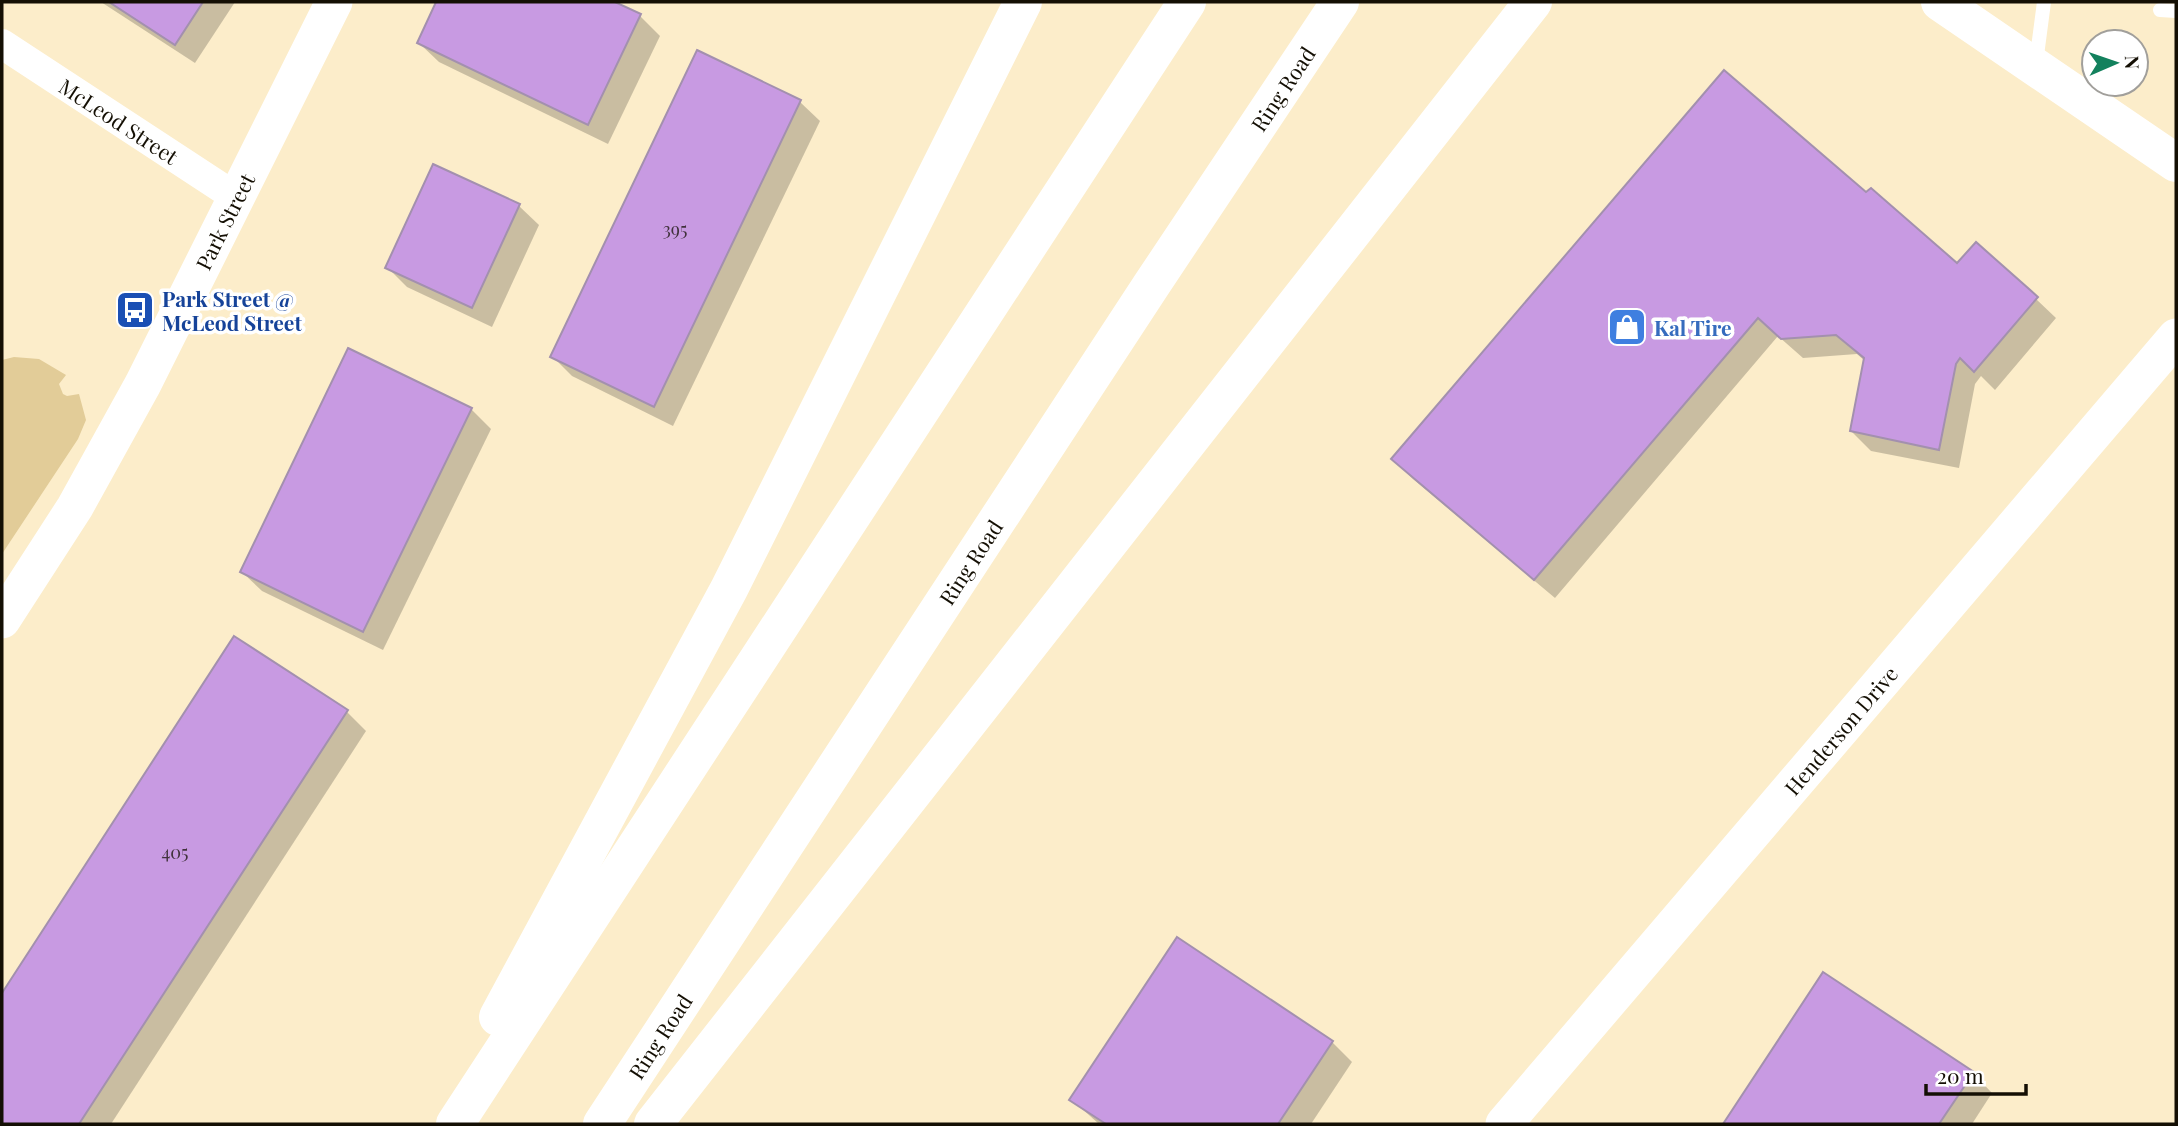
<svg xmlns="http://www.w3.org/2000/svg" width="2178" height="1126" font-family="'Playfair Display',serif">
<style>
.green{fill:#e2cc98}
.shadow{fill:#0003}
.building{fill:#c89ae2;stroke:#a390ae;stroke-width:2}
.lines{fill:none;stroke-linecap:round;stroke-linejoin:round}
.service{stroke:#fff;stroke-width:14}
.minor{stroke:#fff;stroke-width:30}
.tertiary{stroke:#fff;stroke-width:37}
.primary{stroke:#fff;stroke-width:38}
.motorway{stroke:#fff;stroke-width:38}
.labels{text-anchor:middle;dominant-baseline:central;stroke-width:7;stroke-linejoin:round;paint-order:stroke}
.number-label{font-size:18px;fill:#41323c}
.street-label{font-size:21px;fill:#140f04;stroke:#fff}
.transit-label{font-size:21px;font-weight:bold;fill:#164399;stroke:#fff;text-anchor:start}
.shop-label{font-size:21px;font-weight:bold;fill:#366cbe;stroke:#fff;text-anchor:start}
</style>
<rect width="100%" height="100%" fill="#fcedca"/>
<path class="green" d="M14,357L39,359L66,375L59,384L63,394L67,396L79,394L86,420L78,439L2,554V360Z"/>
<g class="shadow">
<path d="M101,2H235L195,63Z"/>
<path d="M438,2H611L640,16L660,36L608,144L439,62L419,43Z"/>
<path d="M800,102L820,121L673,426L572,376L552,356Z"/>
<path d="M1866,194L1957,265L2036,299L2056,318L1995,390L1981,376L1975,384L1959,468L1871,451L1851,431L1865,361L1857,354L1803,358L1778,336L1555,598L1413,479L1393,459Z"/>
<path d="M519,206L539,225L492,327L407,287L387,267Z"/>
<path d="M471,409L491,429L383,650L262,591L242,572Z"/>
<path d="M234,638L347,712L366,731L111,1124H2V996Z"/>
<path d="M1178,939L1332,1042L1352,1062L1311,1124H1099L1071,1099Z"/>
<path d="M1824,974L1973,1073L1992,1093L1972,1124H1725Z"/>
</g>
<g class="building">
<path d="M109,2H203L175,45Z"/>
<path d="M436,2H615L641,14L588,125L417,43Z"/>
<path d="M697,50L801,100L654,407L550,357Z"/>
<path d="M1724,70L1866,192L1871,188L1957,263L1976,242L2038,297L1974,372L1960,358L1956,364L1939,450L1850,431L1864,358L1836,335L1781,339L1758,318L1534,580L1391,459Z"/>
<path d="M433,164L520,204L472,308L385,268Z"/>
<path d="M348,348L472,408L363,632L240,572Z"/>
<path d="M234,636L348,710L79,1124H2V993Z"/>
<path d="M1177,937L1333,1041L1278,1124H1106L1069,1100Z"/>
<path d="M1823,972L1974,1072L1939,1124H1723Z"/>
</g>
<g class="lines">
<g class="service">
<path d="M2160,10L2176,11"/>
<path d="M2036,63L2044,2"/>
</g>
<path class="minor" id="s1" d="M2,44L237,198"/>
<g class="tertiary">
<path id="s2" d="M2,620L75,507L143,384L334,2"/>
<path id="s3" d="M1504,1124L2176,337"/>
</g>
<path class="primary" d="M1940,2L2176,163"/>
<g class="motorway">
<path d="M498,1017L729,589L1023,2"/>
<path d="M455,1124L1187,2"/>
<path id="s4" d="M602,1124L1152,284L1340,2"/>
<path d="M653,1124L1533,2"/>
</g>
</g>
<defs>
<symbol id="bus-square" viewBox="-11 -11 22 22"><rect x="-9" y="-9" width="18" height="18" rx="4" fill="#1a4fb4" stroke="#fff"/><path d="M-5-6H5V4H4V6H2V4H-2V6H-4V4H-5ZM-3.5-4V0h7V-4ZM-3.5 1.2v1.5H-2V1.2ZM2 1.2v1.5H3.5V1.2Z" fill="#fff"/></symbol>
<symbol id="shop-square" viewBox="-11 -11 22 22"><rect x="-9" y="-9" width="18" height="18" rx="4" fill="#3f7fe0" stroke="#fff"/><path d="M-5-2.5h2.3a2.7 3.5 0 0 1 5.4 0H5L5.5 6h-11ZM-1.5-2.5h3a1.5 2.3 0 0 0-3 0Z" fill="#fff"/></symbol>
</defs>
<g fill-rule="evenodd">
<use href="#bus-square" x="113" y="288" width="44" height="44"/>
<use href="#shop-square" x="1605" y="305" width="44" height="44"/>
</g>
<g class="labels">
<g class="number-label">
<text x="675" y="229">395</text>
<text x="175" y="852">405</text>
</g>
<g class="street-label">
<text stroke="none"><textPath href="#s4" startOffset="1239">Ring Road</textPath></text>
<text stroke="none"><textPath href="#s1" startOffset="140">McLeod Street</textPath></text>
<text stroke="none"><textPath href="#s2" startOffset="457">Park Street</textPath></text>
<text stroke="none"><textPath href="#s4" startOffset="672">Ring Road</textPath></text>
<text stroke="none"><textPath href="#s3" startOffset="518">Henderson Drive</textPath></text>
<text stroke="none"><textPath href="#s4" startOffset="105">Ring Road</textPath></text>
</g>
<g class="transit-label">
<text x="162" y="298">Park Street @<tspan x="162" dy="24">McLeod Street</tspan></text>
</g>
<g class="shop-label">
<text x="1654" y="327">Kal Tire</text>
</g>
</g>
<rect width="2178" height="1126" fill="none" stroke="#140f04" stroke-width="7"/>
<g transform="translate(2115 63) rotate(88)"><circle r="33" fill="#ffffff" stroke="#a19f9b" stroke-width="2"/>
<path d="M0-5L12 26L0 18L-12 26Z" fill="#13815d"/>
<text y="-10" font-size="19" font-weight="bold" text-anchor="middle" fill="#140f04">N</text>
</g>
<path d="M1926 1084v10h100v-10" fill="none" stroke="#140f04" stroke-width="3.5"/>
<text x="1937" y="1084" font-size="21" fill="#140f04" stroke="#ffffff" stroke-width="5" paint-order="stroke">20 m</text>
</svg>
